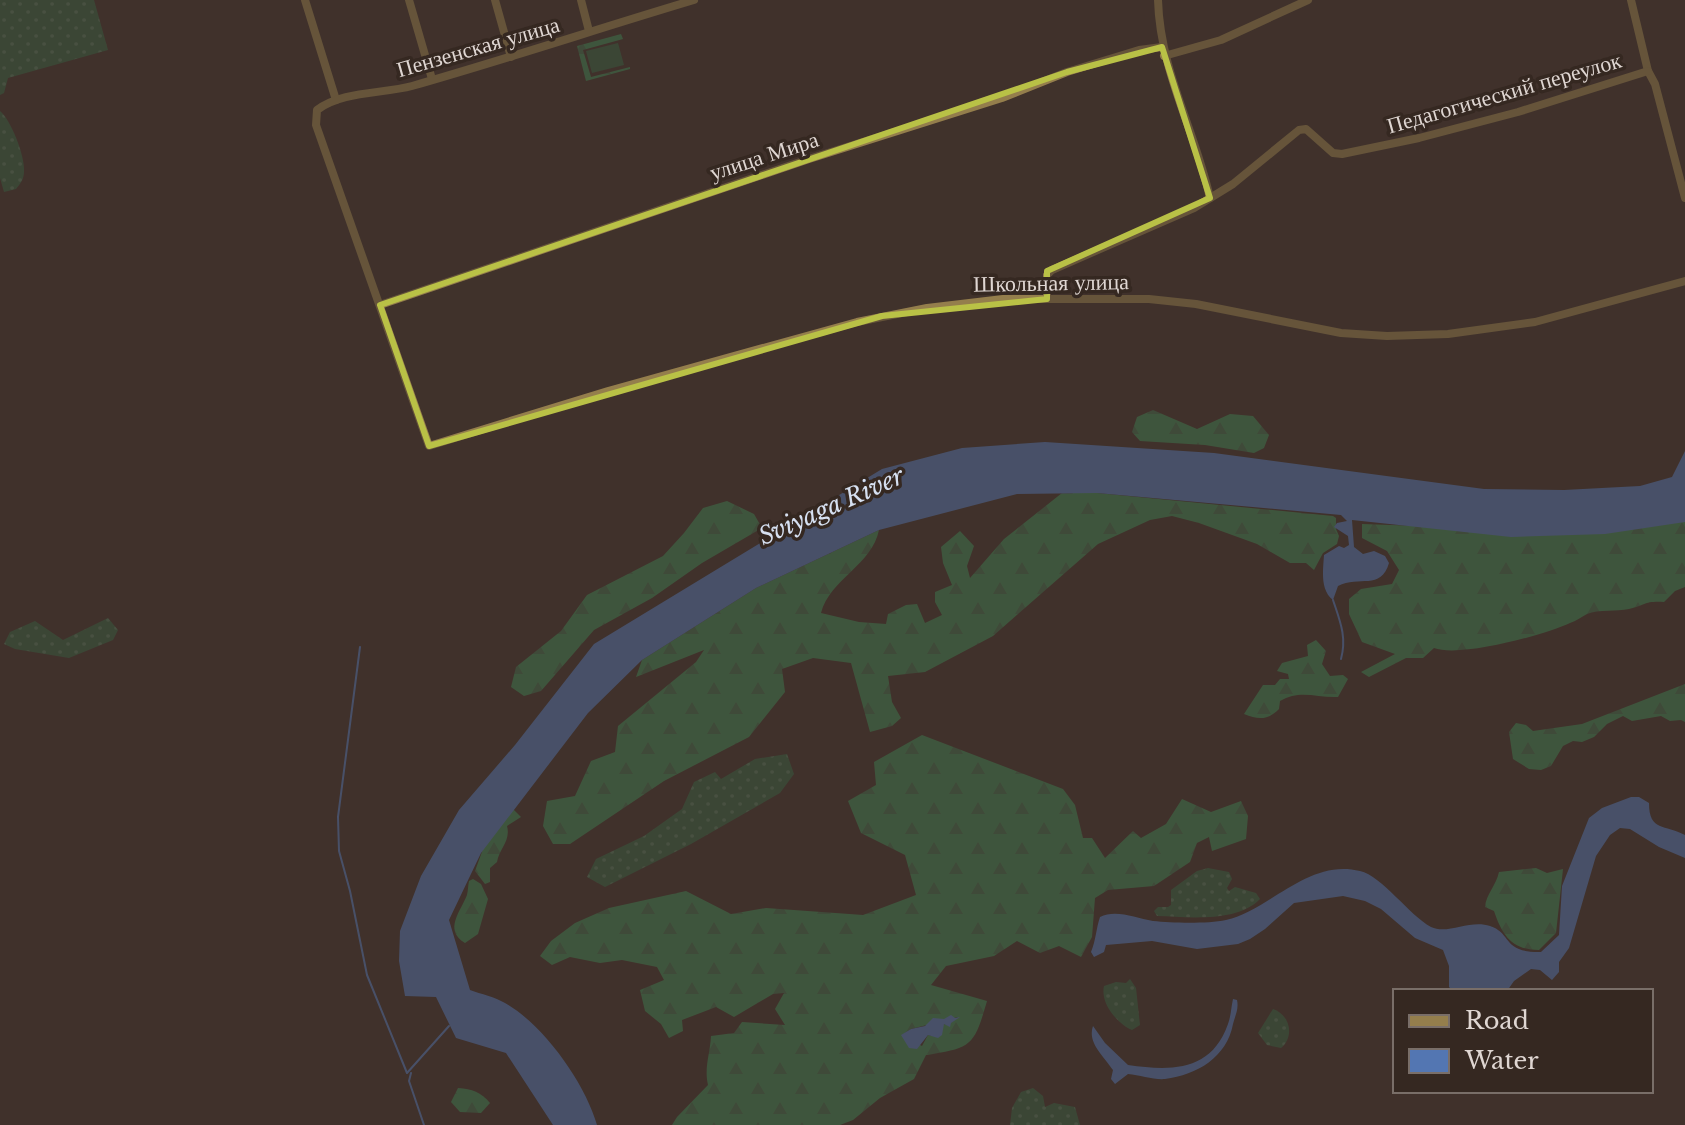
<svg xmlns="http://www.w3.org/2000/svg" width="1685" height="1125" font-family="'Libre Baskerville',serif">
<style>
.grass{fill:url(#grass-dots)}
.forest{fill:url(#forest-firs);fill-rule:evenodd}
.garden{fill:#366142}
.water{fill:#5376b2}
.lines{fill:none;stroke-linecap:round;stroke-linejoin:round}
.stream{stroke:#5376b2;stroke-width:2}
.minor{stroke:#947e4c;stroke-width:8}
.marked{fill:none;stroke:#b9c146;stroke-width:6;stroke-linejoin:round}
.labels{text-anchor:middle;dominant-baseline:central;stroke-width:7;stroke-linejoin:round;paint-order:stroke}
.street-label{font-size:22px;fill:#dfd6d2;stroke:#352821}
.water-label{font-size:24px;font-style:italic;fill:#d6e0f1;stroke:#352821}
</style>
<defs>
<pattern id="grass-dots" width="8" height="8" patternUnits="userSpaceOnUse" patternTransform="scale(2)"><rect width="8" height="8" fill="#366142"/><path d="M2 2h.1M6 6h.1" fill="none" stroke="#53775c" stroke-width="1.8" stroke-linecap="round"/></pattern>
<pattern id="forest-firs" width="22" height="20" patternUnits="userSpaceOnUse" patternTransform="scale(2)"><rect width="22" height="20" fill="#3d8252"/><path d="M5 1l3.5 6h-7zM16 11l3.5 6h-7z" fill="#3f684a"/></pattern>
</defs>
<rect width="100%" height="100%" fill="#40322b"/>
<g class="grass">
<path d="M0,0H94L108,50L8,78L4,93L0,95Z"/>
<path d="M0,111C11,120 25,156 24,171C24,179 21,183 16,189L4,192L0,178Z"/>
<path d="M108,618L118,630L113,640L69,658L15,649L4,644L10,632L35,621L63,640Z"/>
<path d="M787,754L794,774L780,793L691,844L605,887L587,877L596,859L644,836L682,809L694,782L715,772L721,779L755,759Z"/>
<path d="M1208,868L1229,872L1232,879L1227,888L1229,891L1235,887L1256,893L1260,899C1237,923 1188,917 1157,916L1154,911L1158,907H1168L1171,905V890L1197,871Z"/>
<path d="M1130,979L1136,988L1140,1025L1132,1030C1118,1024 1100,1004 1104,986L1116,982L1126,983Z"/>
<path d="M1273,1009C1290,1015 1295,1036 1281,1048L1267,1045L1258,1033Z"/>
<path d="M1033,1088L1043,1096L1045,1107L1054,1103L1075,1107L1080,1125H1010L1012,1108L1021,1092Z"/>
</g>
<g class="forest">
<path d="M621,34L623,39L583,50L591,77L630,67V69L586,81L577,46Z"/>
<path d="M1153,410L1197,429L1230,414L1253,416L1269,435L1264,448L1254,453L1205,445L1140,441L1132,432L1137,417Z"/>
<path d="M1062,493H1097L1333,516L1336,518V529L1339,536L1337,544L1323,553L1314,570L1306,563H1290L1257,544L1199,523L1172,516L1150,520L1098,544L993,636L925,672L888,676L892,702L901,718L892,726L870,732L851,663L813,658L782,669L785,692L749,737L664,781L570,844H553L543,826L547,801L575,796L591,761L615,752L618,726L696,662L704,650L636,677L642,660L756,588L879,530C872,565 830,579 821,613L859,622L886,624L888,614L906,605L917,604L925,623L942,615L935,602V592L952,585L943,563L941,547L960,531L974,546L967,566L970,578L1004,539Z"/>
<path d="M727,501L754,514L762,528L702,563L652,598L594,630L541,691L524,696L511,687L516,667L561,631L587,595L663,556L684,533L703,508Z"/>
<path d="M1685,515V587L1675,591L1664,602C1643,601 1647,605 1629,609C1616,612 1599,609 1587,614C1581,617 1576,621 1570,623C1544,635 1460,658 1434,648L1423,658H1406L1369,677L1361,672L1395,654L1362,642L1349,614V599L1361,589L1392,584L1399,570L1387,551L1362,538V524L1558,531Z"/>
<path d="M1316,640L1326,651L1322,664L1330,676L1343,675L1348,679L1338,697C1317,698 1300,689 1280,701L1279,709C1268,720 1259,720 1244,714L1263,685H1275L1280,679H1289L1288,674L1277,671L1282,663L1308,656L1307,645Z"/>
<path d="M1685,684V722L1681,720L1670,721L1661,716L1632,721L1623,716L1607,724L1594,737L1582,742L1573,741L1563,746L1551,766L1541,770L1529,769L1513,759L1509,732L1516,723L1526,725L1533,731L1582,724Z"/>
<path d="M922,735L1063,789L1075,805L1083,838H1092L1105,858L1133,831L1141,838L1166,824L1182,799L1211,812L1241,801L1248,816L1246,839L1212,851L1209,837L1197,843L1190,862L1154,886L1108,890L1095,898L1092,937L1081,957L1059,946L1040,953L1017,941L994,956L946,966L931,985L987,1001C974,1046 972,1048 926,1055L914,1079L880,1098L853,1120L840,1125H672L677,1117L708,1085C704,1067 710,1055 711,1036L734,1033L742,1022L785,1025L775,1009L784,993L773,994L734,1017L716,1007L682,1020L683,1031L669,1038L661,1024L645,1011L640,990L664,980L657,967L622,960L600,963L570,957L552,965L540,956L551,941L575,923L609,908L686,891L731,914L766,908L863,915L916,895L905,855L861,833L848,801L876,785L874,762ZM958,1017L948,1025L944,1024L933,1036L928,1035L922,1046L902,1035L911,1029Z"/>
<path d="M513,809L521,817L507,826C511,841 499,849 497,862L490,868V882L485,884L475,871L487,838Z"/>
<path d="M1536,868L1547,873L1563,869L1556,933L1539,950C1512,950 1502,935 1494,911L1485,907C1486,894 1496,886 1499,872Z"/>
<path d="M473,879L481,884L488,899L478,934L465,943C443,930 461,911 467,895C468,891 468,886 469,881Z"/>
<path d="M458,1088C472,1089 481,1092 490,1103L481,1113L460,1112L451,1102Z"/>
</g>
<path class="garden" d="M618,43L624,65L592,73L586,51Z"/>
<g class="water">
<path d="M1045,442L1214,453L1484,489L1564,490L1640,486L1672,477L1685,451V522L1605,534L1511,537L1352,520L1354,547L1363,554L1374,551L1385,556L1389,563C1381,591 1359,575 1338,586L1333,600C1320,590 1323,571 1324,555L1339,546L1344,548L1349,545L1348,536L1334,527L1337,523L1347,521L1341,515L1097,493L1017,494L879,530L756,588L642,660L588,713L481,853L449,920L470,990C481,994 495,997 505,1003C544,1025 585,1083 597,1125H553L506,1053L456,1038L436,997L405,996L399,961L400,931L421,876L459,810L515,745L594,644L882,469L962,448Z"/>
<path d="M1631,797H1639L1649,803C1649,832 1665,824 1685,835V858L1659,847L1630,829L1620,828L1610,835L1596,856L1569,948L1559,962V972L1552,980L1540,970L1531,969L1514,981L1507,991H1453L1449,987V966L1443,950L1415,938L1381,909L1365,901L1343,896L1294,903L1265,929L1250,939L1238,944L1197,949L1152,941L1106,945L1104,952L1094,957L1091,952C1096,940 1096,929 1100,917C1116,909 1135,918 1153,921C1172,923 1207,924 1226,920C1270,910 1308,858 1360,871C1382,876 1409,915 1431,927C1448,935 1470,919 1490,926C1512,933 1502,953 1541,952L1559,935L1562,886L1589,818L1602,808Z"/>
<path d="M1233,999L1237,1000C1239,1009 1235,1016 1233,1024C1227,1057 1197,1075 1165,1079C1154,1080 1140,1075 1128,1074L1115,1084L1111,1079L1113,1070C1104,1056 1087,1043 1093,1026L1105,1043L1128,1065C1171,1071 1211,1072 1228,1024C1231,1016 1231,1008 1233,999Z"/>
<path d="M951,1015L955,1018L960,1017L951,1023L950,1027L944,1024L942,1035L938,1038L928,1035L917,1049L909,1048L901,1035L911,1029L925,1026L933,1018L944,1019Z"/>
</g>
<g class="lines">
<g class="stream">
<path d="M1333,600C1340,621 1347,637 1341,659"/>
<path d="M360,647L338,817L339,851L350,891L367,975L407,1073L449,1026"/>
<path d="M411,1073L409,1081L424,1125"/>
</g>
<g class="minor">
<path d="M305,0L336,100"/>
<path d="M409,0L432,79"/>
<path d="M495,0L511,57"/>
<path d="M581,0L589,31"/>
<path d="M694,0C600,28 507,59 412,86C382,94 342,91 317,110L316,125L429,446L608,391L857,322L927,308L1003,299H1149L1196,304L1341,333L1387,336L1448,334L1535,322L1685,281"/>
<path d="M1158,0C1160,71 1195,130 1210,198"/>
<path d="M1631,0L1648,71L1655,84L1685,198"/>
<path d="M1164,56L1221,40L1308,0"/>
<path d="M1047,299V275L1052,270L1194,208L1233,184L1299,130L1306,129L1333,153L1342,154L1419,138L1518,112L1648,71"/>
<path d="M380,305L809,159L1002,98L1067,72L1139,50L1162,47"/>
</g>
</g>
<path d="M0 0H1685V1125H0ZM1162,47L1210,198L1047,271V299L882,316L429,446L380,305L1067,72Z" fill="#40322b" fill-opacity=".55" fill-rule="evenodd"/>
<path class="marked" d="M1162,47L1210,198L1047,271V299L882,316L429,446L380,305L1067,72Z"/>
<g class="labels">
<g class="street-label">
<text transform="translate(478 47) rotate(-16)">Пензенская улица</text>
<text transform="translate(1504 93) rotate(-16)">Педагогический переулок</text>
<text transform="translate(764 156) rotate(-18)">улица Мира</text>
<text transform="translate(1051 283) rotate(-1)">Школьная улица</text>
</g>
<g class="water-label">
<text transform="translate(831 506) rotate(-24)">Sviyaga River</text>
</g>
</g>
<rect x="1393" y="989" width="260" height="104" fill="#352821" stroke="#796e68" stroke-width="2"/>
<rect x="1409" y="1015" width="40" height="12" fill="#947e4c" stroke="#796e68" stroke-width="2"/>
<text x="1465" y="1029" font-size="24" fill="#dfd6d2">Road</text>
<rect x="1409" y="1049" width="40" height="24" fill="#5376b2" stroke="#796e68" stroke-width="2"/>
<text x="1465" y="1069" font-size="24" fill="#dfd6d2">Water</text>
</svg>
